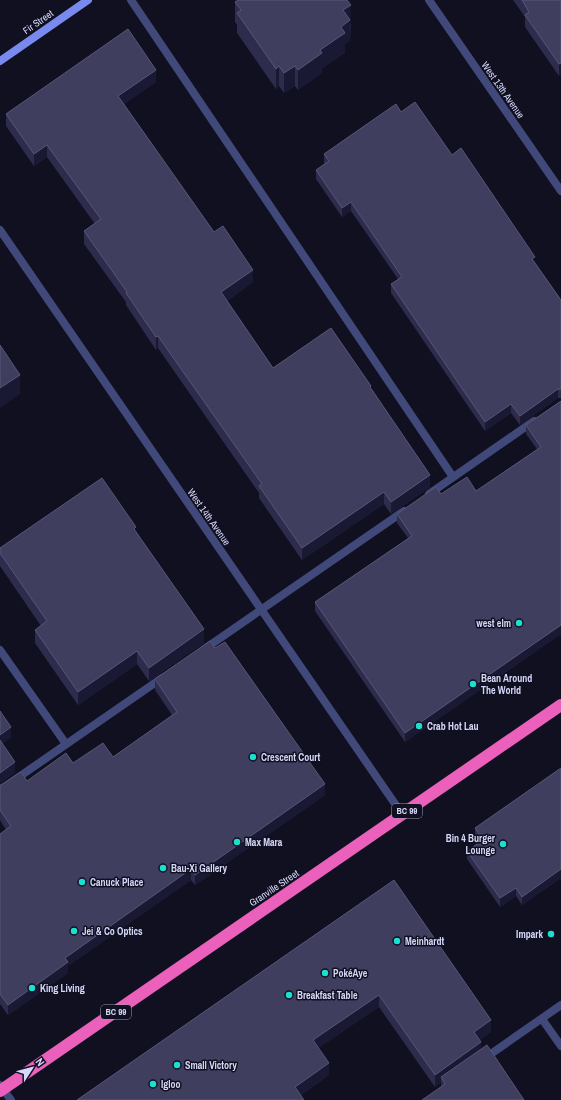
<svg xmlns="http://www.w3.org/2000/svg" width="561" height="1100" font-family="'Archivo Narrow',sans-serif">
<style>
.lines{fill:none;stroke-linecap:round;stroke-linejoin:round}
.lane{stroke:#41497a;stroke-width:8}
.street{stroke:#41497a;stroke-width:8}
.secondary{stroke:#798aee;stroke-width:8}
.highway{stroke:#eb60bb;stroke-width:12}
.wall{fill:#2d2c4c}
.shaded-wall{fill:#1a1933}
.building{fill:#3f3e5f;stroke:#575677}
.poi-dot{fill:#1ddfd0;stroke:#101021;stroke-width:1.5}
.labels{text-anchor:middle;dominant-baseline:central;stroke-width:3;stroke-linejoin:round;paint-order:stroke}
.shield{fill:#101021;stroke:#9b9cb9;stroke-width:1}
.shield-label{font-size:9px;font-weight:bold;fill:#d6d8fa}
.street-label{font-size:10px;fill:#d6d8fa;stroke:#101021}
.poi-label{font-size:10px;font-weight:bold;fill:#d6d8fa;stroke:#101021;text-anchor:start}
</style>
<rect width="100%" height="100%" fill="#101021"/>
<g class="lines">
<g class="lane">
<path d="M131,0L453,477"/>
<path d="M429,494L534,421"/>
<path d="M0,650L66,744"/>
<path d="M203,650L404,511"/>
<path d="M0,790L162,678"/>
<path d="M485,1058L561,1005"/>
</g>
<g class="street">
<path d="M429,0L561,191"/>
<path d="M0,230L402,814"/>
<path d="M542,1019L561,1046"/>
<path d="M0,1085L11,1100"/>
</g>
<path class="secondary" d="M0,61L88,0"/>
<path class="highway" d="M0,1091L561,705"/>
</g>
<g class="wall">
<path d="M513,0H561L559,76L525,27V17Z"/>
<path d="M235,2L351,24L350,40L345,44V53L322,68V73L298,90L295,86L284,93L279,86L276,89L237,33V25L235,22Z"/>
<path d="M156,82L124,104L214,232L253,282L227,301L273,368L371,389L430,487L391,514L384,504L302,560L259,498V493L158,348L156,350L126,305V302L84,244V231L95,224L47,157L34,166L6,126V114Z"/>
<path d="M401,112L452,155L535,262L561,300V398H558L520,425L511,413L485,431L391,293V284L398,279L351,211L342,217L316,179V170L325,164L324,163V154Z"/>
<path d="M561,401V634L405,742L315,611V602L408,538L397,523V514L441,494L476,491L537,449L526,434V425Z"/>
<path d="M136,532L204,643L149,681L137,664L78,705L35,643V630L41,626L0,566V548Z"/>
<path d="M215,648L325,795L195,885L191,880L68,966V973L8,1015L0,1004V834L6,830L0,820V785H1L27,781L73,763L113,757L172,715L155,690V679Z"/>
<path d="M561,768V878L522,905L516,896L500,907L467,859V851L479,843L475,836V828Z"/>
<path d="M394,880L491,1032L480,1040L481,1049L524,1100L441,1087V1082L435,1087L379,1007L318,1048L329,1075L301,1095L77,1100Z"/>
</g>
<g class="shaded-wall">
<path d="M351,5L350,40L345,44V53L322,68V73L298,90V70L320,50L341,27L343,10Z"/>
<path d="M561,63V75L559,76V64Z"/>
<path d="M279,66V86L276,89V69Z"/>
<path d="M295,66V86L284,93V73Z"/>
<path d="M156,70V82L118,108V96Z"/>
<path d="M47,145V157L34,166V154Z"/>
<path d="M351,202V211L342,217V208Z"/>
<path d="M253,270V282L221,305V292Z"/>
<path d="M158,336V348L156,350V337Z"/>
<path d="M20,375V394L0,408V388Z"/>
<path d="M558,389V398L520,425V416Z"/>
<path d="M511,404V413L485,431V422Z"/>
<path d="M430,475V487L391,514V502Z"/>
<path d="M384,492V504L302,560V548Z"/>
<path d="M561,625V634L405,742V733Z"/>
<path d="M204,629V643L149,681V668Z"/>
<path d="M137,651V664L78,705V692Z"/>
<path d="M11,727V738L0,745V735Z"/>
<path d="M15,762V773L0,784V773Z"/>
<path d="M325,784V795L195,885V875Z"/>
<path d="M191,869V880L68,966V973L8,1015V1005L65,958Z"/>
<path d="M561,869V878L522,905V897Z"/>
<path d="M516,888V896L500,907V898Z"/>
<path d="M379,995V1007L313,1052V1040Z"/>
<path d="M491,1020V1032L474,1044V1032Z"/>
<path d="M481,1042V1054L441,1077V1082L435,1087V1075Z"/>
<path d="M329,1063V1075L295,1099V1087Z"/>
</g>
<g class="building">
<path d="M238,0H347L351,5L343,10L350,20L341,27L345,33L320,50L322,53L298,70L295,66L284,73L279,66L276,69L237,13L241,10L235,2Z"/>
<path d="M522,0H561V63L559,64L525,15L529,12Z"/>
<path d="M128,29L156,70L118,96L214,232L223,226L253,270L221,292L273,368L331,328L371,386L370,387L430,475L391,502L384,492L302,548L259,486L262,484L158,336L156,337L126,293L127,292L84,231L101,219L47,145L34,154L6,114Z"/>
<path d="M415,102L452,155L461,148L535,257L532,259L561,300V389H558L520,416L511,404L485,422L391,284L402,277L351,202L342,208L316,170L329,161L324,154L396,104L401,112Z"/>
<path d="M0,345L20,375L0,388Z"/>
<path d="M561,401V625L405,733L315,602L412,536L397,514L436,487L441,494L467,477L476,491L541,447L526,425Z"/>
<path d="M102,478L136,527L134,529L204,629L149,668L137,651L78,692L35,630L47,621L0,553V548Z"/>
<path d="M210,641L215,648L225,642L325,784L195,875L191,869L65,958L68,962L8,1005L0,994V834L11,826L0,810V785H1L21,772L27,781L66,753L73,763L103,743L113,757L177,712L155,679Z"/>
<path d="M0,711L11,727L0,735Z"/>
<path d="M0,740L15,762L0,773Z"/>
<path d="M561,768V869L522,897L516,888L500,898L467,851L483,840L475,828Z"/>
<path d="M394,880L491,1020L474,1032L481,1042L435,1075L379,995L313,1040L329,1063L295,1087L304,1100H77Z"/>
<path d="M487,1045L524,1100H422L445,1084L441,1077Z"/>
</g>
<g class="poi-dot">
<circle cx="519" cy="623" r="4"/>
<circle cx="473" cy="684" r="4"/>
<circle cx="419" cy="726" r="4"/>
<circle cx="253" cy="757" r="4"/>
<circle cx="237" cy="842" r="4"/>
<circle cx="503" cy="844" r="4"/>
<circle cx="163" cy="868" r="4"/>
<circle cx="82" cy="882" r="4"/>
<circle cx="74" cy="931" r="4"/>
<circle cx="551" cy="934" r="4"/>
<circle cx="397" cy="941" r="4"/>
<circle cx="325" cy="973" r="4"/>
<circle cx="32" cy="988" r="4"/>
<circle cx="289" cy="995" r="4"/>
<circle cx="177" cy="1065" r="4"/>
<circle cx="153" cy="1084" r="4"/>
</g>
<g class="labels">
<g class="shield">
<rect x="392" y="804" width="30" height="14" rx="3"/>
<rect x="101" y="1005" width="30" height="14" rx="3"/>
</g>
<g class="shield-label">
<text x="407" y="811">BC 99</text>
<text x="116" y="1012">BC 99</text>
</g>
<g class="street-label">
<text transform="translate(38 22) rotate(-35)">Fir Street</text>
<text transform="translate(503 90) rotate(55)">West 13th Avenue</text>
<text transform="translate(209 517) rotate(55)">West 14th Avenue</text>
<text transform="translate(274 888) rotate(-34)">Granville Street</text>
</g>
<g class="poi-label">
<text x="511" y="623" text-anchor="end">west elm</text>
<text x="481" y="678">Bean Around<tspan x="481" dy="12">The World</tspan></text>
<text x="427" y="726">Crab Hot Lau</text>
<text x="261" y="757">Crescent Court</text>
<text x="495" y="838" text-anchor="end">Bin 4 Burger<tspan x="495" dy="12">Lounge</tspan></text>
<text x="245" y="842">Max Mara</text>
<text x="171" y="868">Bau-Xi Gallery</text>
<text x="90" y="882">Canuck Place</text>
<text x="82" y="931">Jei &amp; Co Optics</text>
<text x="543" y="934" text-anchor="end">Impark</text>
<text x="405" y="941">Meinhardt</text>
<text x="333" y="973">PokéAye</text>
<text x="40" y="988">King Living</text>
<text x="297" y="995">Breakfast Table</text>
<text x="185" y="1065">Small Victory</text>
<text x="161" y="1084">Igloo</text>
</g>
</g>
<g transform="translate(32 1068) rotate(54)" stroke="#101021" stroke-width="3" paint-order="stroke">
<path d="M0-3L7 15L0 10L-7 15Z" fill="#d6d8fa"/>
<text y="-6" font-size="11" font-weight="bold" text-anchor="middle" fill="#d6d8fa">N</text>
</g>
</svg>
